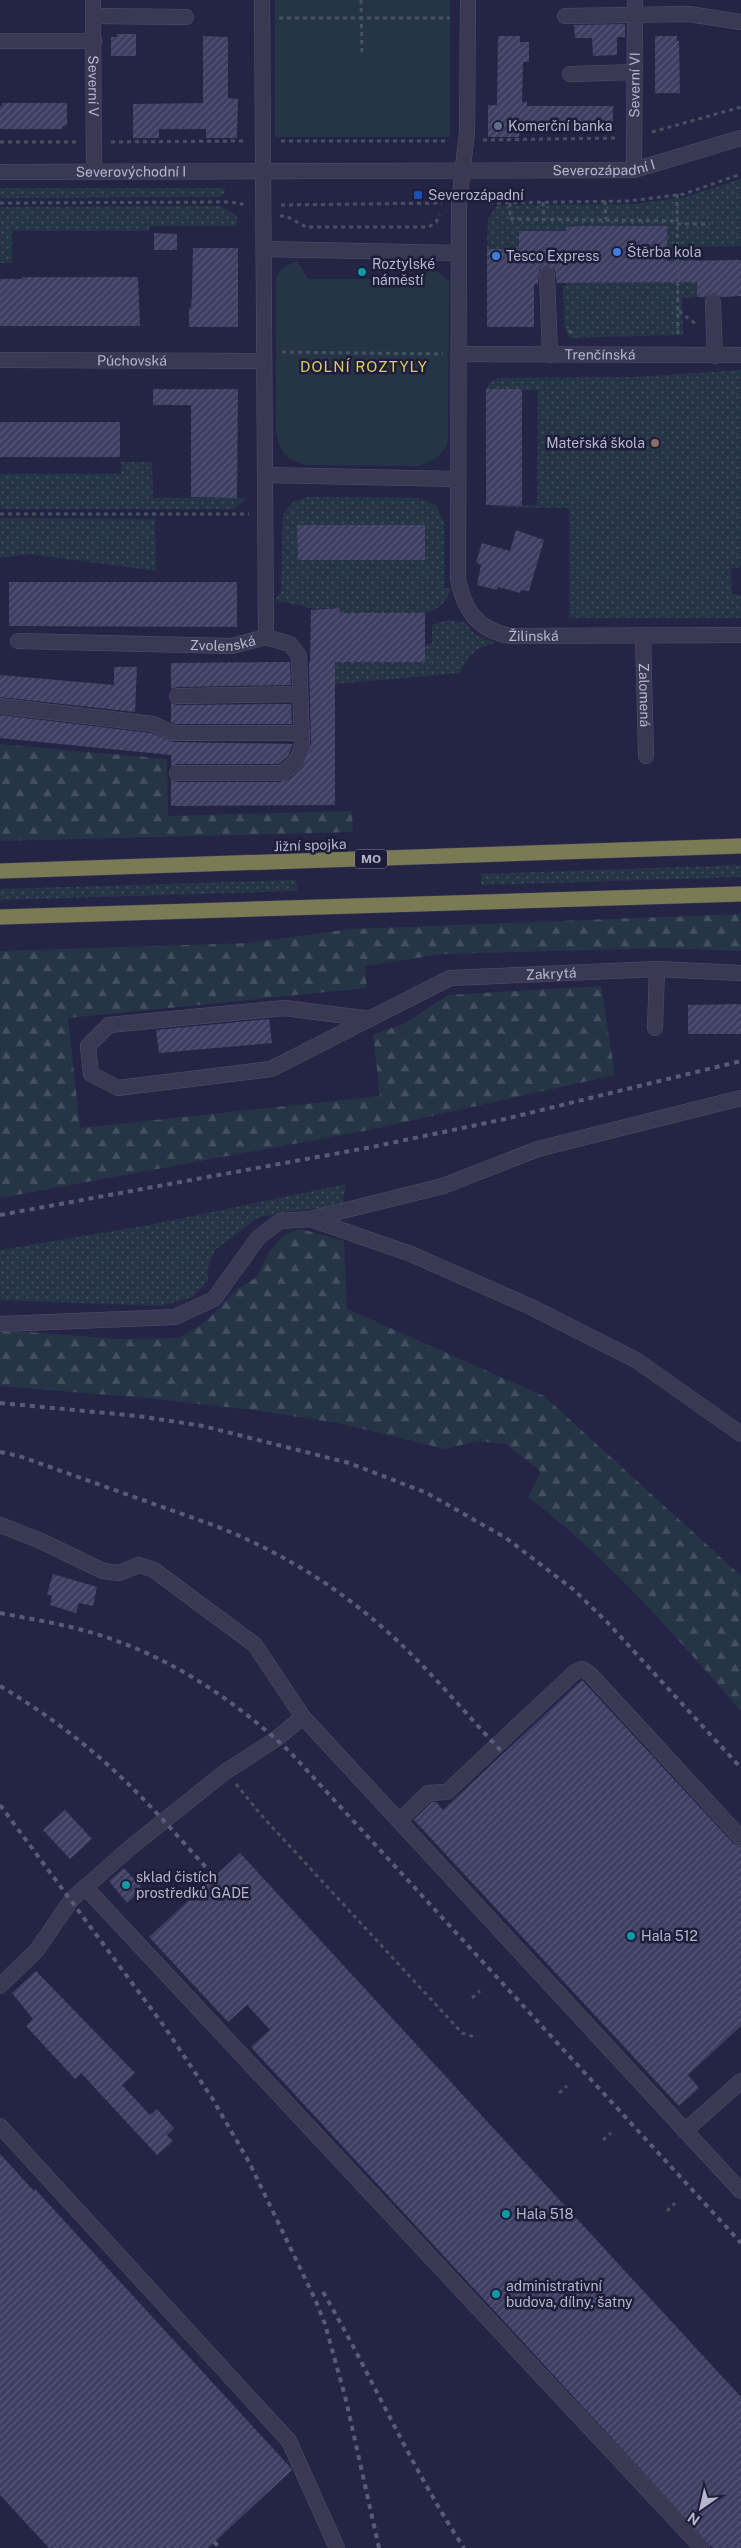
<svg xmlns="http://www.w3.org/2000/svg" width="741" height="2548" font-family="'Public Sans',sans-serif">
<style>
.grass{fill:url(#grass-dots);fill-rule:evenodd}
.forest{fill:url(#forest-firs)}
.green{fill:#263546}
.building{fill:url(#building-hatch)}
.lines{fill:none;stroke-linecap:round;stroke-linejoin:round}
.minor-casing{stroke:#52516b;stroke-width:16}
.highway-casing{stroke:#3d3d58;stroke-width:16}
.path{stroke:#455262;stroke-width:3;stroke-dasharray:4 4;stroke-linecap:butt}
.minor{stroke:#393954;stroke-width:15}
.highway{stroke:#7a7b55;stroke-width:15}
.rail{stroke:#5b5a7b;stroke-width:4;stroke-dasharray:5 5;stroke-linecap:butt}
.service-dot{fill:#5c6f8a;stroke:#1d1d39;stroke-width:2}
.transit-dot{fill:#1a4fb4;stroke:#1d1d39;stroke-width:2}
.shop-dot{fill:#3f7fe0;stroke:#1d1d39;stroke-width:2}
.culture-dot{fill:#0f9aa8;stroke:#1d1d39;stroke-width:2}
.education-dot{fill:#8d6e63;stroke:#1d1d39;stroke-width:2}
.labels{text-anchor:middle;dominant-baseline:central;stroke-width:5;stroke-linejoin:round;paint-order:stroke}
.shield{fill:#1d1d39;stroke:#8988a1;stroke-width:1}
.shield-label{font-size:12px;font-weight:bold;fill:#b7b6ce}
.street-label{font-size:14px;fill:#b7b6ce;stroke:#1d1d39}
.poi-label{font-size:14px;fill:#b7b6ce;stroke:#1d1d39;text-anchor:start}
.neighbourhood-label{font-size:15px;letter-spacing:1px;fill:#e0cd5f;stroke:#1d1d39}
</style>
<defs>
<pattern id="grass-dots" width="8" height="8" patternUnits="userSpaceOnUse" patternTransform="scale(1.25)"><rect width="8" height="8" fill="#263546"/><path d="M2 2h.1M6 6h.1" fill="none" stroke="#435060" stroke-width="1.8" stroke-linecap="round"/></pattern>
<pattern id="forest-firs" width="22" height="20" patternUnits="userSpaceOnUse" patternTransform="scale(1.25)"><rect width="22" height="20" fill="#263546"/><path d="M5 1l3.5 6h-7zM16 11l3.5 6h-7z" fill="#435060"/></pattern>
<pattern id="building-hatch" width="6" height="6" patternUnits="userSpaceOnUse" patternTransform="scale(1.25)"><rect width="6" height="6" fill="#3e3e62"/><path d="M-1 1l2-2M0 6l6-6M5 7l2-2" fill="none" stroke="#585877"/></pattern>
</defs>
<rect width="100%" height="100%" fill="#242445"/>
<g class="grass">
<path d="M741,179V246L696,247L697,297L682,298L683,335L569,338L564,324L563,286H566V283L670,282V262L566,231H519V249H487L488,219L497,205L635,204L685,197Z"/>
<path d="M0,188H225L224,193L220,197L0,198Z"/>
<path d="M221,206L237,216V226H150L149,231H12V263H0V207Z"/>
<path d="M741,370V567L731,569L732,594L741,595V618H569V508L486,507L537,505L538,390L487,389L489,383L498,378L635,377Z"/>
<path d="M121,462H152L153,498H247L234,509H0V474H121Z"/>
<path d="M308,497L418,498L436,505L444,523V588H451C447,602 438,610 425,613H340V608L314,609L275,600L281,592L283,514L294,501ZM298,525H425V560H298Z"/>
<path d="M0,518L155,519L156,571L30,554L0,558Z"/>
<path d="M449,620L465,623L475,634L495,643C477,647 467,655 460,673L335,684V662H425V645L432,643V625Z"/>
<path d="M741,865V877L481,885V874Z"/>
<path d="M296,880L297,891L0,900V889Z"/>
<path d="M346,1184L342,1206L285,1212L257,1218L215,1250L207,1270L208,1281L193,1297L162,1306L0,1300V1250L149,1225Z"/>
</g>
<g class="forest">
<path d="M0,744L167,759L168,816L352,811L353,832L0,841Z"/>
<path d="M741,914V951L663,948L443,954L365,966L367,988L68,1018L80,1128L380,1096L373,1034L404,1024L448,995L601,986L615,1075L369,1130L0,1198V951L249,943L351,929Z"/>
<path d="M301,1229L344,1241L347,1309L544,1396L741,1576V1711C675,1635 608,1558 528,1497L541,1472L506,1444L477,1441L445,1449L338,1423L253,1410L146,1398L0,1386V1332L16,1331L118,1339L179,1338L206,1321L236,1290L257,1277L269,1251L285,1234Z"/>
</g>
<g class="green">
<rect x="275" y="0" width="175" height="137"/>
<path d="M297,261L308,279H423L415,261L429,265L449,281L448,438C445,455 434,460 419,466L307,465C285,459 282,455 276,433V277L283,268Z"/>
</g>
<g class="building">
<path d="M625,24V37H617V55L593,56L592,38H575L574,25Z"/>
<path d="M117,34H136V56H111V37H117Z"/>
<path d="M203,36L228,37V98L238,99L237,138H206V129H159V138H133V104L203,103Z"/>
<path d="M498,36H520V42H529V62H523L522,102H527V106H613V128H607L606,131H520L519,137H488V105H497Z"/>
<path d="M655,36H677V41H679L680,93H655Z"/>
<path d="M2,103H67V125L62,126V129H0V106H2Z"/>
<path d="M581,226H667V261L741,260V296L721,297L713,293L705,297H697V282L557,283L555,270L546,266L539,270L538,284H534V327H487V249H519V231H566V227Z"/>
<path d="M154,233L177,234V250H154Z"/>
<path d="M193,248H238V327H189V308H191L192,294Z"/>
<path d="M23,277H138L140,326H0V279H22Z"/>
<path d="M153,389H238L237,498L191,497V405H153Z"/>
<path d="M486,389H522V506L486,505Z"/>
<rect x="0" y="422" width="120" height="35"/>
<path d="M297,525H425V560H298Z"/>
<path d="M516,530L544,540L529,591L521,590L520,593L498,587L497,590L477,585L481,565L476,562L482,543L510,551Z"/>
<path d="M9,582H237V627L9,626Z"/>
<path d="M340,608V613H425V662H335V805L171,806V780L177,782H281L291,778L302,768L311,745L309,662H310L311,610Z"/>
<path d="M276,662H290L291,685L177,687L171,689V663Z"/>
<path d="M114,667H137L135,712L0,697V675L114,685Z"/>
<path d="M171,703L177,705L291,704L292,724H175L171,722Z"/>
<path d="M0,715L151,733L173,742L293,744L288,756L278,764H177L171,766V755L0,738Z"/>
<path d="M741,1004V1034H688V1005Z"/>
<path d="M269,1019L272,1043L159,1053L156,1030Z"/>
<path d="M53,1574L97,1587L93,1606L79,1603L76,1613L50,1605L52,1596L47,1594Z"/>
<path d="M582,1680L734,1844L741,1847V2026L688,2075L699,2088L679,2106L414,1820L432,1802H436L443,1810Z"/>
<path d="M65,1810L92,1839L70,1859L43,1830Z"/>
<path d="M240,1853L741,2397V2548H713L251,2047L270,2030L247,2005L228,2022L149,1937Z"/>
<path d="M124,1868L143,1889L127,1903L109,1881Z"/>
<path d="M36,1971L135,2073L122,2085L150,2115L157,2109L174,2128L167,2135L173,2141L157,2155L81,2073L75,2079L26,2026L33,2019L12,1993Z"/>
<path d="M0,2154L34,2191L35,2189L290,2467L292,2470L208,2548H49L0,2495Z"/>
</g>
<g class="lines">
<defs>
<g id="minor">
<path id="s1" d="M93,0L94,172"/>
<path d="M262,0L266,637"/>
<path id="s2" d="M468,0L467,132L459,203L458,579C464,610 477,629 509,636L741,635"/>
<path d="M94,16L186,17"/>
<path d="M565,16L689,14L741,22"/>
<path d="M0,41H94"/>
<path d="M570,74L635,72"/>
<path id="s3" d="M634,170L635,0"/>
<path id="s4" d="M0,172L634,170L741,138"/>
<path d="M264,249L459,253"/>
<path d="M547,275L550,355"/>
<path d="M713,302L715,356"/>
<path id="s5" d="M459,354L741,355"/>
<path id="s6" d="M0,360L264,361"/>
<path d="M265,475L458,479"/>
<path id="s7" d="M643,635L646,756"/>
<path id="s8" d="M18,641L232,646L266,637L290,644L299,656L302,745C299,759 294,766 281,773H177"/>
<path d="M177,696L300,694"/>
<path d="M0,706L153,724L173,733H302"/>
<path id="s9" d="M371,1019L284,1008L109,1025L88,1046L91,1074L118,1088L271,1069L450,978L657,969L741,973"/>
<path d="M655,1028L657,969"/>
<path d="M310,1219L443,1186L538,1149L741,1098"/>
<path d="M0,1324L175,1317L214,1299L258,1238L280,1221L310,1219L411,1254L531,1307L636,1360L741,1434"/>
<path d="M0,1525L41,1541L103,1571L119,1573L139,1565L154,1570L255,1645L303,1717L741,2191"/>
<path d="M399,1821L428,1793L447,1792L575,1672L582,1669L590,1674L741,1838"/>
<path d="M85,1887L702,2548"/>
<path d="M0,1986L37,1950L72,1899L131,1847L225,1772L276,1739L303,1717"/>
<path d="M0,2126L289,2441L337,2548"/>
<path d="M685,2131L741,2081"/>
</g>
<g id="highway">
<path d="M0,871L741,846"/>
<path d="M0,917L741,894"/>
</g>
</defs>
<use href="#minor" class="minor-casing"/>
<use href="#highway" class="highway-casing"/>
<g class="path">
<path d="M361,0L362,56"/>
<path d="M279,18H450"/>
<path d="M652,132L741,107"/>
<path d="M483,140L617,138"/>
<path d="M281,141H449"/>
<path d="M0,142H77"/>
<path d="M111,142L247,141"/>
<path d="M677,194L678,338"/>
<path d="M605,201L606,220"/>
<path d="M543,202L544,220"/>
<path d="M0,203L230,202L242,204L245,208"/>
<path d="M489,203L629,201L684,194L741,174"/>
<path d="M510,203V219L677,221"/>
<path d="M281,205L442,203"/>
<path d="M280,216H286L306,227H429L436,222L440,215"/>
<path d="M677,224H710"/>
<path d="M679,311L697,325"/>
<path d="M569,330L574,337"/>
<path d="M282,352L443,354"/>
<path d="M0,514H249"/>
<path d="M236,1784L262,1816L462,2033L477,2038"/>
<path d="M472,1998L480,1991"/>
<path d="M559,2093L567,2086"/>
<path d="M603,2140L611,2133"/>
<path d="M667,2211L675,2203"/>
</g>
<use href="#minor" class="minor"/>
<use href="#highway" class="highway"/>
<g class="rail">
<path d="M0,1215L372,1147L505,1119L741,1061"/>
<path d="M0,1403L138,1416L203,1426L349,1463L427,1493L506,1538L574,1590L607,1622L741,1768"/>
<path d="M0,1452L19,1456L213,1525C275,1549 332,1583 382,1627C426,1665 463,1711 503,1753"/>
<path d="M0,1613C31,1619 63,1624 93,1633C168,1655 235,1700 291,1753L741,2243"/>
<path d="M0,1686C44,1712 84,1742 121,1777C154,1808 184,1844 215,1877"/>
<path d="M0,1805L164,2026L212,2098L249,2162L315,2299L325,2324L346,2400L379,2548"/>
<path d="M323,2292C372,2376 410,2466 464,2548"/>
<path d="M214,2542L220,2548"/>
</g>
</g>
<circle class="service-dot" cx="498" cy="126" r="5"/>
<rect class="transit-dot" x="413" y="190" width="10" height="10" rx="2.5"/>
<g class="shop-dot">
<circle cx="617" cy="252" r="5"/>
<circle cx="496" cy="256" r="5"/>
</g>
<g class="culture-dot">
<circle cx="362" cy="272" r="5"/>
<circle cx="126" cy="1885" r="5"/>
<circle cx="631" cy="1936" r="5"/>
<circle cx="506" cy="2214" r="5"/>
<circle cx="496" cy="2294" r="5"/>
</g>
<circle class="education-dot" cx="655" cy="443" r="5"/>
<g class="labels">
<rect class="shield" x="355" y="849.5" width="32" height="19" rx="4"/>
<g class="shield-label">
<text x="371" y="859">MO</text>
</g>
<g class="street-label">
<text stroke="none"><textPath href="#s3" startOffset="85">Severní VI</textPath></text>
<text stroke="none"><textPath href="#s1" startOffset="86">Severní V</textPath></text>
<text stroke="none"><textPath href="#s4" startOffset="604">Severozápadní I</textPath></text>
<text stroke="none"><textPath href="#s4" startOffset="131">Severovýchodní I</textPath></text>
<text stroke="none"><textPath href="#s5" startOffset="141">Trenčínská</textPath></text>
<text stroke="none"><textPath href="#s6" startOffset="132">Púchovská</textPath></text>
<text stroke="none"><textPath href="#s2" startOffset="686">Žilinská</textPath></text>
<text stroke="none"><textPath href="#s8" startOffset="205">Zvolenská</textPath></text>
<text stroke="none"><textPath href="#s7" startOffset="60">Zalomená</textPath></text>
<text transform="translate(310 845) rotate(-2)">Jižní spojka</text>
<text stroke="none"><textPath href="#s9" startOffset="808">Zakrytá</textPath></text>
</g>
<g class="poi-label">
<text x="508" y="126">Komerční banka</text>
<text x="428" y="195">Severozápadní</text>
<text x="627" y="252">Štěrba kola</text>
<text x="506" y="256">Tesco Express</text>
<text x="372" y="264">Roztylské<tspan x="372" dy="16">náměstí</tspan></text>
<text x="645" y="443" text-anchor="end">Mateřská škola</text>
<text x="136" y="1877">sklad čistích<tspan x="136" dy="16">prostředků GADE</tspan></text>
<text x="641" y="1936">Hala 512</text>
<text x="516" y="2214">Hala 518</text>
<text x="506" y="2286">administrativní<tspan x="506" dy="16">budova, dílny, šatny</tspan></text>
</g>
<g class="neighbourhood-label">
<text x="364" y="366">DOLNÍ ROZTYLY</text>
</g>
</g>
<g transform="translate(701 2508) rotate(214)" stroke="#1d1d39" stroke-width="4" paint-order="stroke">
<path d="M0-4L9 19L0 12L-9 19Z" fill="#b7b6ce"/>
<text y="-8" font-size="14" font-weight="bold" text-anchor="middle" fill="#b7b6ce">N</text>
</g>
</svg>
